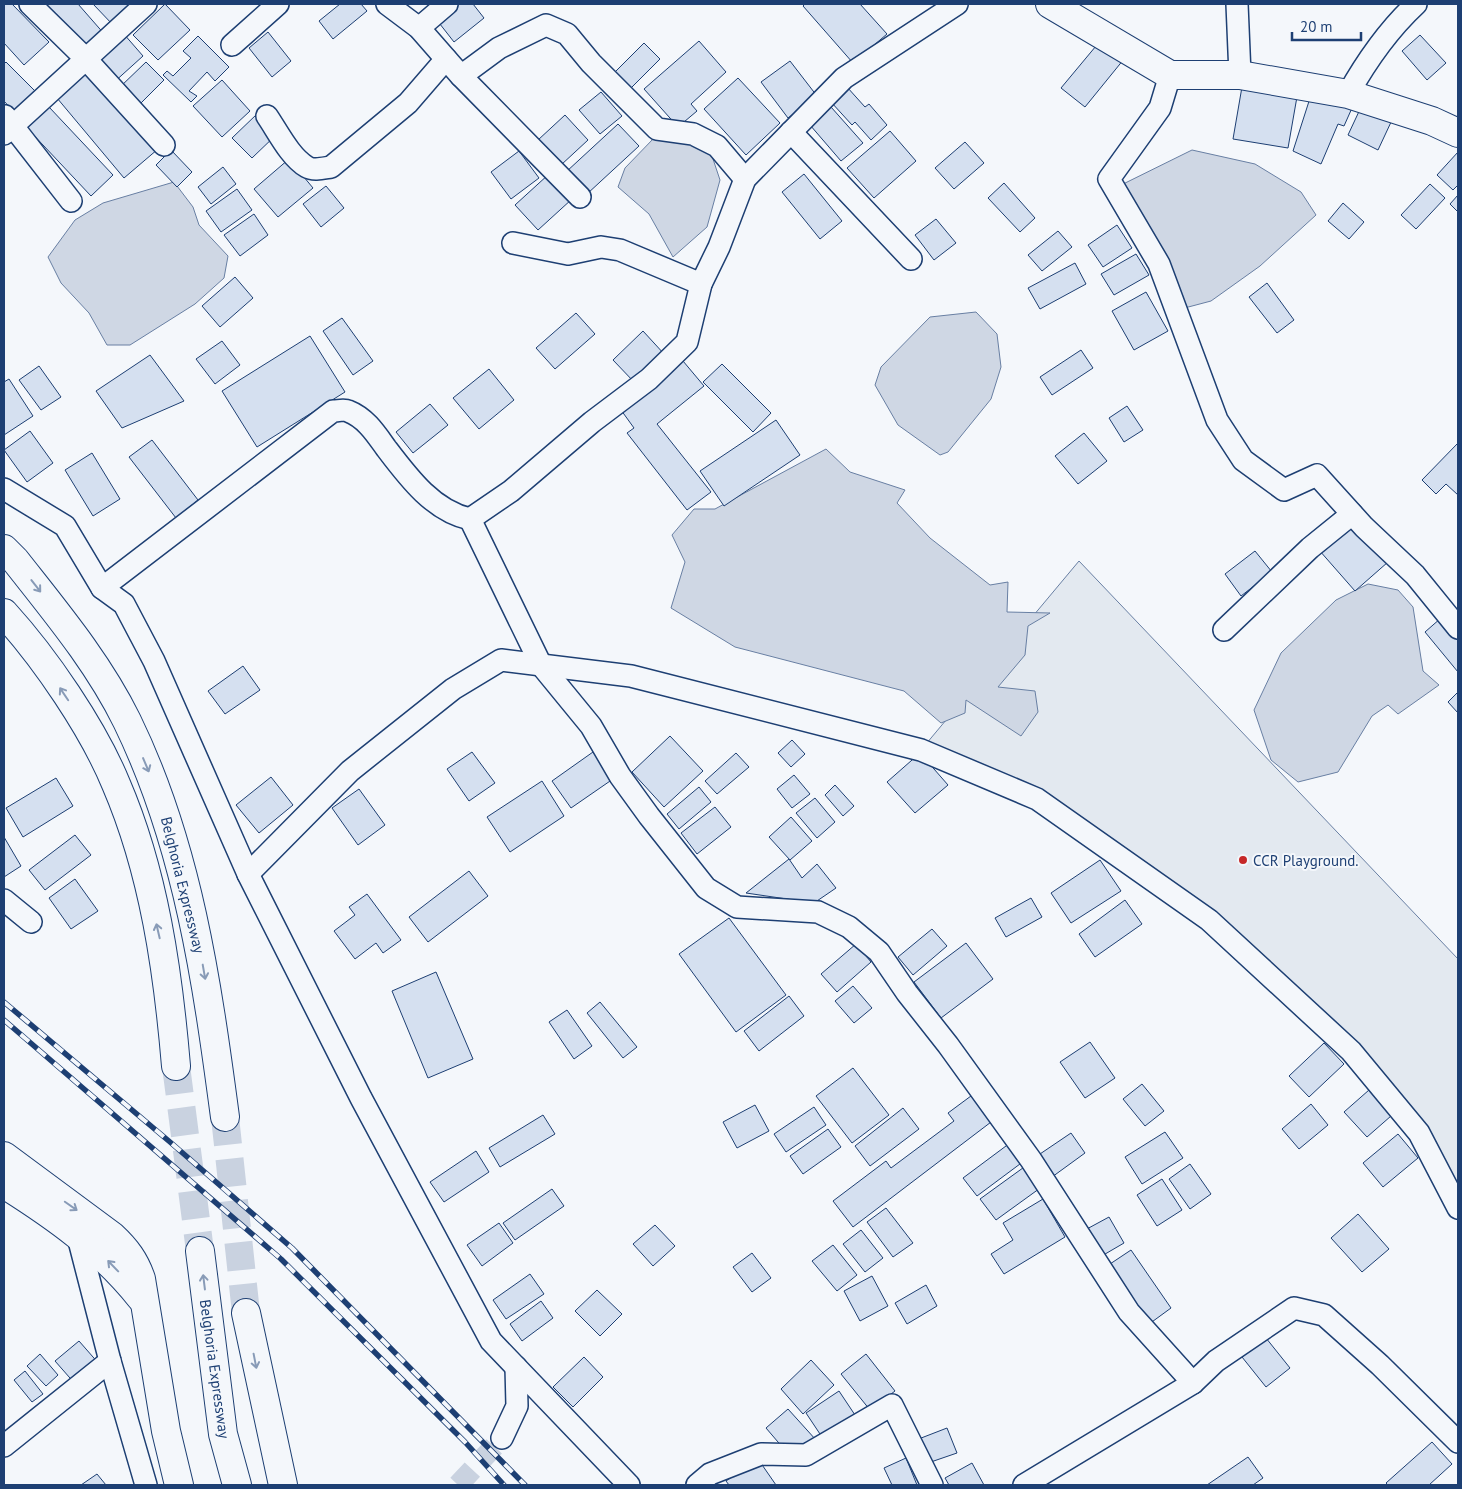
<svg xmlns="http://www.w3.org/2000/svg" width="1462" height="1489" font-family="'PT Sans',sans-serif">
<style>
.green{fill:#e3e9f0;stroke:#687fa3}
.water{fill:#cfd7e4;stroke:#687fa3}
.building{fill:#d5e0f0;stroke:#1d3f73}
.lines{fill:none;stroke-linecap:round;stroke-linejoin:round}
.street-tunnel{stroke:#c9d2e0;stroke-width:21;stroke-dasharray:21 11;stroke-linecap:butt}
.highway-tunnel{stroke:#c9d2e0;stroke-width:28;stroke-dasharray:28 14;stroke-linecap:butt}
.street-casing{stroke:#1d3f73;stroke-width:24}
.secondary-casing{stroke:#1d3f73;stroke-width:30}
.primary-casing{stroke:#1d3f73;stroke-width:30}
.highway-casing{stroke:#1d3f73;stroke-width:30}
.street{stroke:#f4f7fb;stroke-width:21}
.secondary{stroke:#f4f7fb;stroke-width:28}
.primary{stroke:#f4f7fb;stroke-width:28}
.highway{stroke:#f4f7fb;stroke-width:28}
.rail-casing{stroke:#1d3f73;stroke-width:5.5}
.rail{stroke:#f4f7fb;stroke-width:4;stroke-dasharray:11;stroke-linecap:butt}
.oneway{stroke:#889bb7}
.poi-dot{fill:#c62828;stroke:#f4f7fb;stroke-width:2}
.labels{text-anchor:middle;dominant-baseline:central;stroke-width:4;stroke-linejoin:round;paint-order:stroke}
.poi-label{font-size:15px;fill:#1d3f73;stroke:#f4f7fb;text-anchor:start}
.street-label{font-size:15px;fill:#1d3f73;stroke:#f4f7fb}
</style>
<rect width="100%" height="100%" fill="#f4f7fb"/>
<path class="green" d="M1079,561L1458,959V1208L1419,1133L1209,920L1037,799L921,750Z"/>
<g class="water">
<path d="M679,129L710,150L720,180L707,227L673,257L649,214L618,187L625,168L654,138Z"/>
<path d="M1192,150L1255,164L1301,192L1316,215L1260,266L1211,301L1177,310L1111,190Z"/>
<path d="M174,182L193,207L199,225L228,256L224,278L195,304L130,345H107L89,313L61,283L48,257L75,220L103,203Z"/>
<path d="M976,312L997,334L1001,367L991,399L948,452L940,455L898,425L875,385L881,367L930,317Z"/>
<path d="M826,449L850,472L905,490L897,503L930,538L990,585L1008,582L1007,612L1050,613L1028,626L1025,655L998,687L1035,691L1038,712L1021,736L966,700L965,713L941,723L904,691L735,647L671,608L685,562L672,535L694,509H715Z"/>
<path d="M1368,584L1398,590L1413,607L1423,671L1439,685L1398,714L1388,705L1372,716L1338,772L1298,782L1271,760L1254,710L1281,653L1336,600Z"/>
</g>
<g class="building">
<path d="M4,4H12L49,42L24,65L4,43Z"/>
<path d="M43,4H78L106,36L86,53Z"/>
<path d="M93,4H138L114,26Z"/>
<path d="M165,4L190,30L158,60L133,35Z"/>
<path d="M340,4H361L367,11L333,39L319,21Z"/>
<path d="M455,4H473L484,18L454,42L436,19Z"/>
<path d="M805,4H860L887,34L853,63L803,6Z"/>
<path d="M268,32L291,61L272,77L249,48Z"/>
<path d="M123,33L143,56L112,84L91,60Z"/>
<path d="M1420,35L1446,63L1427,80L1402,51Z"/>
<path d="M198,36L229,67L215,81L207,72L189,91L197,96L191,102L163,75L167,71L173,76L191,58L183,51Z"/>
<path d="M1101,40L1124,59L1085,107L1061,88Z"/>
<path d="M699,41L726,72L691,104L697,111L678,127L644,89Z"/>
<path d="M644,43L660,59L630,89L614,73Z"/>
<path d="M790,61L817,96L788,118L761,82Z"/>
<path d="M6,62L35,91L14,112L4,101V64Z"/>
<path d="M146,62L164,80L137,107L119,88Z"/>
<path d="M92,69L158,149L124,178L57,98Z"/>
<path d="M738,78L780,123L746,155L704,109Z"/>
<path d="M222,80L250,111L222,137L193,106Z"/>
<path d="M1243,81L1298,91L1288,148L1233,139Z"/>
<path d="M847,87L865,107L869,104L887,125L871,140L855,122L852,125L831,102Z"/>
<path d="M601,92L622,116L600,134L579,110Z"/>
<path d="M1311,95L1352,108L1344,126L1338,124L1321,164L1293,151Z"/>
<path d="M1362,105L1392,120L1378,150L1348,135Z"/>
<path d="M49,107L113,175L91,196L27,128Z"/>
<path d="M831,107L863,143L841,161L810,125Z"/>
<path d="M257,114L277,134L252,158L232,138Z"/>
<path d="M565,115L588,140L561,165L538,140Z"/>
<path d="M618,124L639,146L587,194L566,172Z"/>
<path d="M890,131L916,161L874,198L847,168Z"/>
<path d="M965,142L984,163L954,189L935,168Z"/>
<path d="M171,150L192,172L177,187L156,165Z"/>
<path d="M519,151L539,178L511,199L491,172Z"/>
<path d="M1458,152V185L1453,190L1437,175Z"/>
<path d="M289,159L313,188L278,217L254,189Z"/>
<path d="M223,167L236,184L211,204L198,187Z"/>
<path d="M549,174L572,199L538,230L515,205Z"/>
<path d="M804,174L842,221L820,239L782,192Z"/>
<path d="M1004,183L1035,218L1020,232L988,198Z"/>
<path d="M1430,184L1445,198L1416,229L1401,215Z"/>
<path d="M326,186L344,208L321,227L303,204Z"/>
<path d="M237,189L252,210L221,232L206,211Z"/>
<path d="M1458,195V212L1450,204Z"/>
<path d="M1343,203L1364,222L1349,239L1328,221Z"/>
<path d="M254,214L268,235L240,256L224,235Z"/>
<path d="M936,219L956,243L934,260L915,235Z"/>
<path d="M1117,225L1132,248L1103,267L1088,245Z"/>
<path d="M1058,231L1072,247L1042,271L1028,255Z"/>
<path d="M1136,254L1149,275L1114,295L1101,274Z"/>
<path d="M1075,263L1086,284L1040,309L1028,288Z"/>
<path d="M235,277L253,298L220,327L202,306Z"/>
<path d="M1267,283L1294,320L1277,333L1249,297Z"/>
<path d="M1146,292L1168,331L1134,350L1112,311Z"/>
<path d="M576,313L595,334L555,369L536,348Z"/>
<path d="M342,318L373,361L353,375L323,331Z"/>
<path d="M643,331L665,355L635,383L613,360Z"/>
<path d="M310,336L345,392L257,447L222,391Z"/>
<path d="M222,341L240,365L215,384L196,359Z"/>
<path d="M1081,350L1093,368L1052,395L1040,377Z"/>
<path d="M150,355L184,401L122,428L96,391Z"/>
<path d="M683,361L704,386L657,424L711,492L687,510L627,433L634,428L621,410Z"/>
<path d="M722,364L771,413L753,432L703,382Z"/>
<path d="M39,366L61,397L41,410L19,380Z"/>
<path d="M489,369L514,400L479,429L453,398Z"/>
<path d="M9,379L33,416L4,435V382Z"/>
<path d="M430,404L448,425L413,453L396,432Z"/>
<path d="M1127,406L1143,430L1124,442L1109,418Z"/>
<path d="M776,420L800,455L724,506L700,471Z"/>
<path d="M30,431L53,463L27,482L4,450Z"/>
<path d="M1084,433L1107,461L1078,484L1055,456Z"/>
<path d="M152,440L198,500L176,518L129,457Z"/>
<path d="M1458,443V495L1446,484L1436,494L1422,480Z"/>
<path d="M92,453L120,499L93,516L65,470Z"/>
<path d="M1352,521L1388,562L1355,591L1319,550Z"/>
<path d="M1255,551L1272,572L1241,596L1225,574Z"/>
<path d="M1441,618L1458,638V672L1425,632Z"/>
<path d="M243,666L260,690L225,714L208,691Z"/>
<path d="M1458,692V713L1448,702Z"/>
<path d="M670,736L703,771L664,807L632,772Z"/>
<path d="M792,740L805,754L791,767L778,753Z"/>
<path d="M472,752L495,783L469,801L447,769Z"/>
<path d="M593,752L613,779L571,808L552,781Z"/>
<path d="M736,753L749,767L717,794L705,781Z"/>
<path d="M920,753L948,785L915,813L887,782Z"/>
<path d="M794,775L810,794L792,808L777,789Z"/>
<path d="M271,777L293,805L259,833L236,805Z"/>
<path d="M56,778L73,806L23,837L6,808Z"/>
<path d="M542,781L564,816L510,852L487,817Z"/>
<path d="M835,785L854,806L843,816L825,795Z"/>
<path d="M699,787L711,802L679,829L667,814Z"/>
<path d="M359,789L385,825L358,845L332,808Z"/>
<path d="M815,798L835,822L817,838L796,813Z"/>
<path d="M715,807L731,827L697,854L681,833Z"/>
<path d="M791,817L812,841L790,860L769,837Z"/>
<path d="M75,835L91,855L45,890L29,870Z"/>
<path d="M4,837L21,866L4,877Z"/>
<path d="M789,859L802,878L817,864L836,888L814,903L746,893Z"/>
<path d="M1100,860L1121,891L1071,923L1051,893Z"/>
<path d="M469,871L488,896L428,942L409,917Z"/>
<path d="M75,879L98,911L71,929L49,898Z"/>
<path d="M367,894L401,940L383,953L376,943L355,959L334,931L355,915L349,907Z"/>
<path d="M1031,898L1042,917L1006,937L995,918Z"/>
<path d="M1125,900L1142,924L1095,957L1079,934Z"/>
<path d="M729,918L786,995L736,1032L679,954Z"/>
<path d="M932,929L947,946L913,975L898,957Z"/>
<path d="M966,943L993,979L941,1018L914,982Z"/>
<path d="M856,944L871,962L837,992L821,974Z"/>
<path d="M436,972L473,1059L428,1078L392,991Z"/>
<path d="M853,986L872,1008L854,1023L835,1001Z"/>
<path d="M789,996L804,1016L759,1051L744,1031Z"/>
<path d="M600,1002L637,1047L623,1058L587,1013Z"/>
<path d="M567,1010L592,1046L574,1059L549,1022Z"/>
<path d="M1090,1042L1115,1078L1085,1098L1060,1062Z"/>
<path d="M1324,1043L1344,1064L1309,1097L1289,1076Z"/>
<path d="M853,1068L889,1115L852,1143L816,1096Z"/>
<path d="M1142,1084L1164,1111L1145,1126L1123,1099Z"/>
<path d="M1369,1090L1391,1116L1367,1137L1344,1112Z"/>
<path d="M975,1093L995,1119L853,1227L833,1201L886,1161L891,1168L954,1121L948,1113Z"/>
<path d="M1311,1104L1328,1125L1299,1149L1282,1129Z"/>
<path d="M755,1105L769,1131L737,1148L723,1122Z"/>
<path d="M814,1107L826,1125L786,1152L774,1134Z"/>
<path d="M903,1108L919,1129L870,1166L855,1146Z"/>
<path d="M543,1115L555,1134L500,1167L489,1148Z"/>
<path d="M828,1129L841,1147L803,1174L790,1156Z"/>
<path d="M1165,1132L1183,1158L1142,1184L1125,1157Z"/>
<path d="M1071,1133L1085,1153L1052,1177L1037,1156Z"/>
<path d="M1398,1134L1418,1158L1383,1187L1363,1163Z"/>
<path d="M1010,1143L1024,1161L977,1196L963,1178Z"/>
<path d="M476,1151L489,1172L444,1202L430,1182Z"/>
<path d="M1190,1164L1211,1194L1190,1209L1169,1179Z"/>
<path d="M1027,1165L1043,1186L996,1220L980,1199Z"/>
<path d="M1162,1179L1182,1210L1157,1226L1137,1195Z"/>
<path d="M552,1189L564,1206L515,1240L503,1223Z"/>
<path d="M1043,1199L1065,1237L1004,1274L991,1254L1013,1240L1003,1223Z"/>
<path d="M886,1208L913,1243L893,1257L867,1222Z"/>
<path d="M1358,1214L1389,1249L1362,1272L1331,1238Z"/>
<path d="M1109,1217L1124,1243L1100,1257L1085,1230Z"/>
<path d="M499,1223L513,1243L482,1266L467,1245Z"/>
<path d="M655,1225L675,1246L653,1266L633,1244Z"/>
<path d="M861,1230L883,1258L865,1272L843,1244Z"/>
<path d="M833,1245L857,1275L837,1291L812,1261Z"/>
<path d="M1131,1250L1171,1308L1145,1327L1104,1268Z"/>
<path d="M752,1253L771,1278L752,1292L733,1267Z"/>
<path d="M530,1274L544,1294L506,1319L493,1300Z"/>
<path d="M872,1276L888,1306L860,1321L844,1291Z"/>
<path d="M926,1285L937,1306L907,1324L895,1303Z"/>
<path d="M597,1290L622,1314L600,1336L575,1311Z"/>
<path d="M541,1301L553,1318L522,1341L510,1324Z"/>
<path d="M1266,1338L1290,1368L1266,1387L1242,1357Z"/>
<path d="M79,1341L100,1365L77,1386L55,1361Z"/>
<path d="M40,1354L58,1375L46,1386L27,1366Z"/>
<path d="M866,1354L895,1391L870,1410L841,1374Z"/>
<path d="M584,1357L603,1377L573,1407L553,1387Z"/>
<path d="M811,1360L834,1385L803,1414L781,1389Z"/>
<path d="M25,1371L43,1394L32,1402L14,1380Z"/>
<path d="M839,1391L857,1418L824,1440L806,1413Z"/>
<path d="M788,1409L816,1440L784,1449L766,1428Z"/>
<path d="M947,1428L957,1453L925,1464L916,1440Z"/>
<path d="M1432,1442L1452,1464L1429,1485H1388L1386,1483Z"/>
<path d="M1248,1457L1263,1478L1253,1485H1207Z"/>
<path d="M906,1458L917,1485H892L884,1468Z"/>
<path d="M758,1459L776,1485H729L726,1481Z"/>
<path d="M972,1463L984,1485H949L945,1478Z"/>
<path d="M97,1474L106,1485H81Z"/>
</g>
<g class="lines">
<path class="street-tunnel" d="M458,1485L502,1438"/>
<g class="highway-tunnel">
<path d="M176,1066L200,1251"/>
<path d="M225,1117L246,1313"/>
</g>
<defs>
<g id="street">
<path d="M30,4L85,58L164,145"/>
<path d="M387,4L419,28L461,76L499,48L546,25L567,34L591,63L657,129L693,134L717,146L745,179"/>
<path d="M1237,4L1240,75"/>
<path d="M419,28L447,4"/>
<path d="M232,45L278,4"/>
<path d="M1170,75L1160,108L1109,179L1159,264L1217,420L1243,460L1284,490L1317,475L1364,527L1415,575L1458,628"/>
<path d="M461,76L580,197"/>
<path d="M1348,94C1367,60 1388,30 1416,4"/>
<path d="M5,116L71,201"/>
<path d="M267,116C278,132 290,157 307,167C314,171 324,168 331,167L408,103L446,59"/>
<path d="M791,132L911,259"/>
<path d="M4,134L146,4"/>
<path d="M513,243L568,254L601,247L620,250L701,284"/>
<path d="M4,489L65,526L102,588L124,604L154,661L248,874L361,1098L491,1341L629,1485"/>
<path d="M470,519L541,665L591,726L620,776L649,816L706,888L737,907L818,912L849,927L879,952L907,993L948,1045L1031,1160L1129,1312L1193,1383"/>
<path d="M102,588L333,411C338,411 344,409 348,411C366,418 376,434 386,448C408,477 433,511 470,519L511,491L592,422L649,379L687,342L701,284L719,247L745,179L844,78L957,4"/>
<path d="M1224,630L1310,548L1352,514"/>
<path d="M248,874L350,771L453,689L501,660L631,676L921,750L1037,799L1209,920L1351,1051L1419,1133L1458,1208"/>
<path d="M4,900L31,922"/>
<path d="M77,1233L110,1361L146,1485"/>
<path d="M502,1438L517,1406L516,1367"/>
<path d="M4,1446L110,1361"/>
<path d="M697,1485L710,1474L761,1454L806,1455L892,1405L932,1485"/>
<path d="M1024,1485L1193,1383L1216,1361L1294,1308L1324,1315L1380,1365L1458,1442"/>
</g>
<path id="secondary" d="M1050,4L1170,75H1240L1348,94L1432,121L1458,133"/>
<g id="primary">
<path d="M4,1156L112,1236C126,1249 135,1261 141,1279L166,1431L179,1485"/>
<path d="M4,1184C55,1216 103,1250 141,1298"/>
</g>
<g id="highway">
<path d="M4,549L15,560C55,611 98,662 127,721C188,846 207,982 225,1117"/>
<path d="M4,613C45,658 93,728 116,784C154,872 168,971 176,1066"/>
<path d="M200,1251L223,1434L237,1485"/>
<path d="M246,1313L283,1485"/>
</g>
</defs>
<use href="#street" class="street-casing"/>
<use href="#secondary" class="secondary-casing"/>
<use href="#primary" class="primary-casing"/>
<use href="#highway" class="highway-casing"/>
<use href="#street" class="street"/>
<use href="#secondary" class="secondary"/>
<use href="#primary" class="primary"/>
<use href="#highway" class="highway"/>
<defs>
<g id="rail">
<path d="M4,1002L170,1142L292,1248L525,1485"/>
<path d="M4,1020L281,1259L465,1442L504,1485"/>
</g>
</defs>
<use href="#rail" class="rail-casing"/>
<use href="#rail" class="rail"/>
</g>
<defs><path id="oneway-shaft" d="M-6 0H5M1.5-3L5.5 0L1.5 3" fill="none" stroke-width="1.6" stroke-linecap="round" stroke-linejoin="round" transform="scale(1.25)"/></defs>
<g class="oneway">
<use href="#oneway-shaft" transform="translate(36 586) rotate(52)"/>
<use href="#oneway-shaft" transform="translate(64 694) rotate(-124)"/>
<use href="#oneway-shaft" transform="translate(146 765) rotate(67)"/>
<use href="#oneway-shaft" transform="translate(158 931) rotate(-103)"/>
<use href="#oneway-shaft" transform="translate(204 972) rotate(80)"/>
<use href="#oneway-shaft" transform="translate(71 1206) rotate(35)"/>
<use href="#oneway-shaft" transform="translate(113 1266) rotate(-134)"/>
<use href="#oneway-shaft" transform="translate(204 1282) rotate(-97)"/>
<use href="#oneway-shaft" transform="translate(255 1361) rotate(79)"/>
</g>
<circle class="poi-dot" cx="1243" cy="860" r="5"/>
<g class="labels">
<g class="poi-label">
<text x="1253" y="860">CCR Playground.</text>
</g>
<g class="street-label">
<text transform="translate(183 885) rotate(76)">Belghoria Expressway</text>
<text transform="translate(215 1369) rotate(82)">Belghoria Expressway</text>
</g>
</g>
<rect width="1462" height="1489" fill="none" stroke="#1d3f73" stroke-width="10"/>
<path d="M1292 32v8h69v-8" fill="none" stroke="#1d3f73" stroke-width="2.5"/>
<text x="1300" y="32" font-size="15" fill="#1d3f73" stroke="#f4f7fb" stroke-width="4" paint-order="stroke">20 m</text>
</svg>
